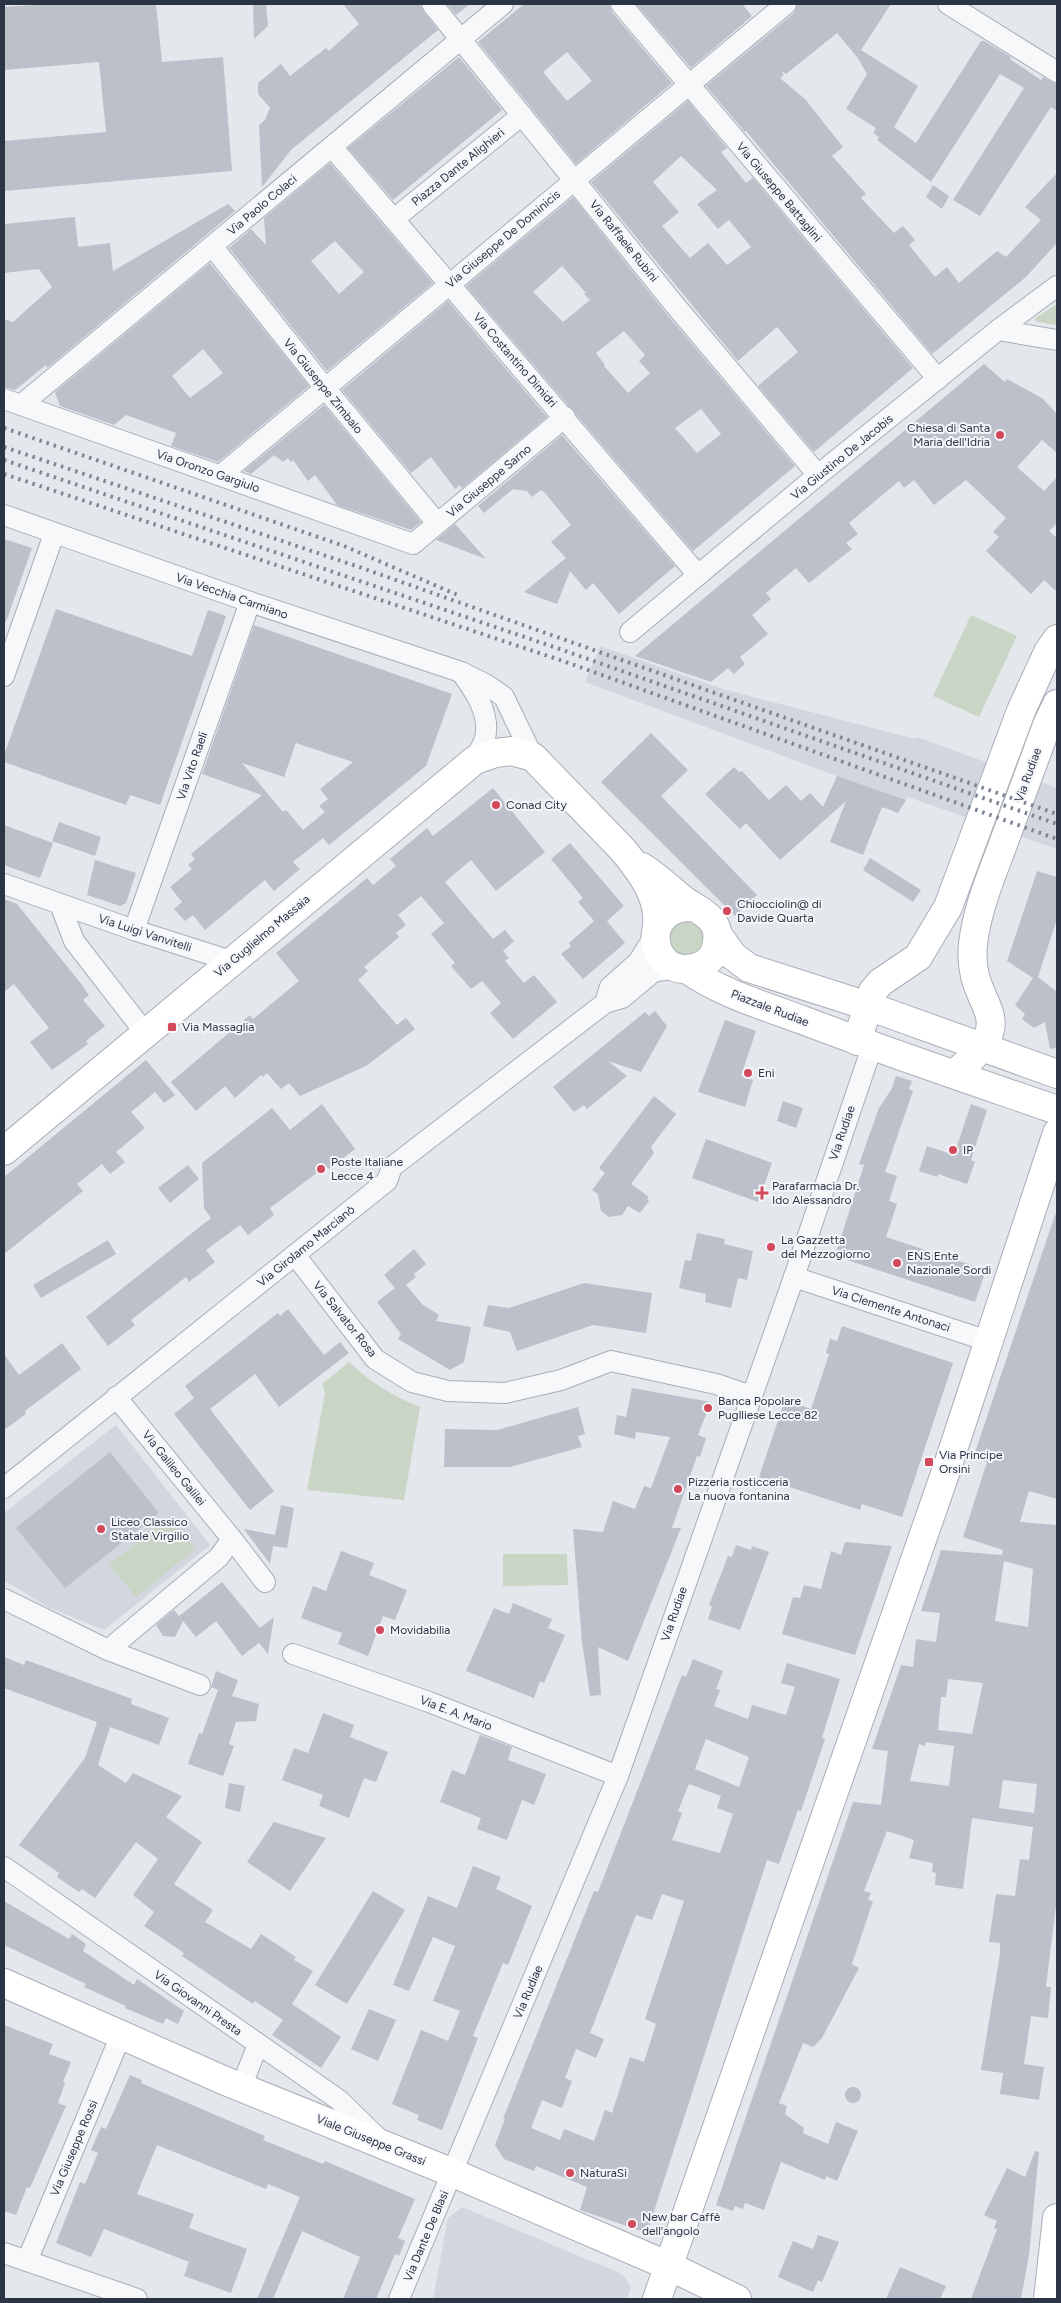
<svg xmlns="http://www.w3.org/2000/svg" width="1061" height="2303" font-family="Figtree,sans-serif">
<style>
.built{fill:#d2d6de}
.green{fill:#c9d6c5}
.building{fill:#bbc0ca;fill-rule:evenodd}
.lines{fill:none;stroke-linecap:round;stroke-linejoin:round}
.minor-casing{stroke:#a9aeb7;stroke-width:22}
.secondary-casing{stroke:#a9aeb7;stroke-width:30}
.minor{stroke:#f7f8fa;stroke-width:20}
.secondary{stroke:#fff;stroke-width:28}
.rail{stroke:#7d8696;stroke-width:4;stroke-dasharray:2.5 5;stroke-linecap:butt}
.poi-dot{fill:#d1495b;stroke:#f4f6f9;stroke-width:2}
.labels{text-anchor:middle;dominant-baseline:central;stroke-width:4;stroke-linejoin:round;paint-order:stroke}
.street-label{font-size:12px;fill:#2b3445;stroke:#f4f6f9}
.poi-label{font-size:12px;fill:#2b3445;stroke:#f4f6f9;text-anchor:start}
</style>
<rect width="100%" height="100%" fill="#e4e7ec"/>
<g class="built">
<path d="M600,646L726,690L915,739L917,737L1057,788V849L908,797L906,800L837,776L585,682Z"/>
<path d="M116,1425L210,1545L104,1630L48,1607L4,1580V1513Z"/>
<path d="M462,2207L622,2274L631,2287L627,2299H433L448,2218Z"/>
</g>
<g class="green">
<path d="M1057,304V325L1037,322L1035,319L1037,317Z"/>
<path d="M971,615L1017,636L979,717L933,696Z"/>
<circle cx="687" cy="938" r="18"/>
<path d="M349,1362C371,1383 393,1396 420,1407L404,1500L307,1490L325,1393L322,1384Z"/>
<path d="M169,1517L195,1549L136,1597L109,1565Z"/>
<path d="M567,1554L568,1585L503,1586V1554Z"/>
</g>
<g class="building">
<path d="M49,4H156L162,62L223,57L232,171L4,191V141L106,132L99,62L4,70V7Z"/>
<path d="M253,4H266L268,26L254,39Z"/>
<path d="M343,4H420L423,11L438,30L291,150L262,187L259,125L265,120L270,108L258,94V83L281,64L290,76L326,48L329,51L359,24Z"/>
<path d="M447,4H470L456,15Z"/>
<path d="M524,4H609L612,12L672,83L576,164L478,42ZM567,52L592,81L567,101L543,72Z"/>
<path d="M636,4H742L752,16L691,68Z"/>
<path d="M798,4H891L861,50L918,86L894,127L916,143L981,41H984L1011,57L1010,59L1041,80L1043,77L1057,84V111L1051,107L980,216L953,200L1024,88L1000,74L931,182L877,140L879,137L873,133L876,128L846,109L867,74L857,57L837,33L786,74L781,71L784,75L780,78L805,99L843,147L832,156L866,194L861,198L894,233L903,226L915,240L909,245L935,277L947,267L959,283L997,251L1006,257L1041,220L1025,207L1057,173V243L1026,277L932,354L746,131L745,132L706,86L794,13Z"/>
<path d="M459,57L502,110L393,200L348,148Z"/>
<path d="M688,101L727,148L721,152L746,183L753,178L913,368L814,452L758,386L798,352L777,327L738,361L591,182ZM681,156L717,190L697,204L718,229L729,220L751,247L727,265L708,243L690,258L662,226L679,212L653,182Z"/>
<path d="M330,163L433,283L327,371L229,248L251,229L266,245L264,218ZM335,241L364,272L339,294L311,261Z"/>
<path d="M933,185L949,196L942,209L926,197Z"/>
<path d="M573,197L665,312L795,466L693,551L466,286ZM562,266L586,293L584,294L590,300L563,322L533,292ZM624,331L645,355L639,361L650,373L628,393L604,366L605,365L596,353ZM701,409L721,434L697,453L675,428Z"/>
<path d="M228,204L235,211L47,368L46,365L15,390L4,387V319L13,322L52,287L39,269L4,273V224L75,217L78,247L110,243L113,271Z"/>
<path d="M210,263L309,386L218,462L171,446L176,433L126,415L114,425L60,406L55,392ZM203,349L223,373L190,398L172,376Z"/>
<path d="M448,301L547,417L462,488L460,485L455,489L431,457L411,473L342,390Z"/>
<path d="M984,364L1005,382L1007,379L1042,398L1057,414V453L1042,440L1017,467L1044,491L1057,477V523L1049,531L1057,538V592L1044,580L1031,594L986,551L999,537L993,532L1006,518L966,480L934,505L914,480L904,488L899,481L849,523L858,534L846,543L852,549L809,583L796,568L766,593L771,599L752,615L768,634L740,657L745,664L734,674L728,668L711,682L635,656Z"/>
<path d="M324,405L421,522L411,530L337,505L315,475L308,481L293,460L291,462L288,458L283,462L274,455L251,474L244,471Z"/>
<path d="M562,435L675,566L619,614L593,583L586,590L570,571L557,604L524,592L566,558L551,542L571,525L545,493L541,490L532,497L527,491L513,489L484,513L478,506Z"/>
<path d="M455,524L486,559L436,540Z"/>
<path d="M4,539L32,548L6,622L4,621Z"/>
<path d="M56,609L192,656L208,610L226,616L160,805L130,795L126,805L4,762V755Z"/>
<path d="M254,625L452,694L426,766L329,845L323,838L293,862L300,869L274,891L265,880L205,930L193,915L185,921L174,909L182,902L170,887L192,869L188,865L195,859L191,854L262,795L202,774ZM296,743L353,762L320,789L328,799L319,806L325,812L303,830L286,810L283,812L242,763L284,777Z"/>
<path d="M651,733L688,770L661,796L757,895L735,916L601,782Z"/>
<path d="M734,767L739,772L742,771L769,800L786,785L801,801L810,793L823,807L837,776L906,800L898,813L882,807L863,855L830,842L846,801L780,860L746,823L740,829L705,794Z"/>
<path d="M493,788L545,852L496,891L471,860L445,882L493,939L505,930L514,941L503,951L509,958L505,961L524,983L534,975L557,1002L513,1039L490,1013L501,1003L482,981L471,989L451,966L455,963L431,934L444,923L421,896L398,915L406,925L396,933L399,937L364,967L368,971L358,980L397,1025L406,1018L415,1029L366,1066L300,1096L289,1083L281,1089L267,1073L263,1077L261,1075L235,1098L225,1086L196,1111L171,1082L250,1015L253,1019L299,981L276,953L367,878L373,885L396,866L390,859L427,828L433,836Z"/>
<path d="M59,822L101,837L95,856L52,841Z"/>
<path d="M4,825L53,843L40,878L4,865Z"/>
<path d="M570,843L624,906L607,921L625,943L583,979L561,954L571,946L569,943L594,921L578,902L583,898L551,859Z"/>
<path d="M870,858L921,890L913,902L863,870Z"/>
<path d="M95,860L136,873L126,903L120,906L87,895Z"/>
<path d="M1037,871L1057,877V919L1038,977L1057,992V1048L1050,1049L1045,1022L1034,1028L1022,1019L1025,1014L1015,1005L1033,978L1007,961Z"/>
<path d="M4,899L17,904L82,985L89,995L83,1000L105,1026L86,1041L88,1044L52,1070L30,1042L49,1028L14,984L4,992Z"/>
<path d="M655,1011L667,1026L641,1072L608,1061L627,1076L587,1109L584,1105L574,1112L553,1087L645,1012L649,1016Z"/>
<path d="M725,1020L756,1031L741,1076L753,1080L745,1107L698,1092Z"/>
<path d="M146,1060L175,1095L164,1103L155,1092L131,1112L145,1128L116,1152L125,1162L110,1174L102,1164L77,1184L83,1191L4,1254V1177Z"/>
<path d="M896,1076L912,1081L909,1089L913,1091L885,1172L897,1176L889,1201L897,1204L886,1237L986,1270L975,1302L835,1256L864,1165L859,1164L879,1108L891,1090Z"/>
<path d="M654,1096L676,1114L651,1147L654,1153L631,1184L649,1197L647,1199L649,1201L640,1213L628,1206L622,1215L609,1217L601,1211L598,1194L592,1190L605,1173L599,1168Z"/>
<path d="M783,1101L803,1108L796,1128L777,1121Z"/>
<path d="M322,1104L355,1149L329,1169L326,1166L270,1208L274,1215L248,1235L240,1225L206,1250L215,1262L189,1282L186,1277L131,1320L135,1325L108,1346L86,1317L211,1218L204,1208L202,1163L272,1108L290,1130Z"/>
<path d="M971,1104L987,1110L971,1160L975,1162L967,1184L938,1174L937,1177L919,1171L927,1146L954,1155Z"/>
<path d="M706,1139L772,1163L758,1202L692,1178Z"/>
<path d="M188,1165L199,1179L170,1203L158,1188Z"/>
<path d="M1055,1215H1057V1499L1029,1491L1020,1522L1057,1525V1897L1046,1987H1051L1048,2018L1031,2016L1024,2064L1044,2067L1039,2100L1000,2094L1003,2073L981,2070L1000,1954V1943L989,1942L996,1894L1015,1896L1020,1859L1029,1860L1033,1827L972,1818L963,1889L935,1885L936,1873L932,1872L933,1863L909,1858L914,1840L887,1831L864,1891L871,1893L868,1900L873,1901L852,1964L859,1968L822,2038L813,2047L803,2043L779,2103L787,2106L785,2114L804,2128L803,2133L828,2144L836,2122L858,2131L837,2181L826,2176L825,2180L781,2162L764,2210L745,2203L743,2209L735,2206L733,2211L716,2205L853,1802L881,1805L888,1751L872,1749L901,1665L913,1667L916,1639L936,1642L940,1613L921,1611L941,1550L1002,1555L1003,1550L963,1537L987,1462L973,1458ZM1004,1561L1033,1569L1028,1627L995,1621ZM948,1679L983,1683L972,1734L938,1730L941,1697H946ZM926,1742L954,1746L949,1786L910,1781L919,1744L925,1746ZM1003,1780L1037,1784L1034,1813L999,1808Z"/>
<path d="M697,1233L725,1239L724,1244L753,1251L747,1280L738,1278L731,1308L705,1302L706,1294L679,1288L685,1260L691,1261Z"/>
<path d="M108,1240L116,1254L41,1298L33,1285Z"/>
<path d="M414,1249L426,1264L414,1274L416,1277L406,1285L423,1305L439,1315L436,1321L471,1327L464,1362L450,1370L398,1339L401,1334L377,1302L395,1288L384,1275Z"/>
<path d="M584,1283L652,1293L646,1333L593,1325L517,1351L510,1332L483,1326L488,1305L509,1308Z"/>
<path d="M288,1309L324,1355L340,1342L349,1353L279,1407L255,1374L210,1409L274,1491L250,1510L174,1414L194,1398L185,1386L278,1313L280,1316Z"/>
<path d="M842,1326L953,1363L902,1517L862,1504L860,1510L759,1477L785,1400L811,1409L829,1354L826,1353L830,1339L837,1341Z"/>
<path d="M62,1343L81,1369L25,1411L26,1414L4,1430V1354L19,1375Z"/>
<path d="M632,1388L711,1402L698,1435L706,1438L700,1457L697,1456L672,1528H681L628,1661L598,1647L601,1695L590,1696L582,1642L573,1529L603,1532L613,1501L635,1509L644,1486L651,1488L670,1437L636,1432L635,1439L614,1434L617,1415L626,1417Z"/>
<path d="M578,1407L585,1434L578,1436L582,1447L510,1467H444L445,1429L497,1430Z"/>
<path d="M110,1452L159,1513L65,1588L16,1528Z"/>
<path d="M281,1505L294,1508L287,1548L273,1546L270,1564L244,1529L275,1535Z"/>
<path d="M845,1542L892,1546L855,1655L782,1634L793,1597L800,1598L804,1585L821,1589L831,1551L841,1555Z"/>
<path d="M736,1545L751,1550L752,1546L769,1552L740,1630L708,1619L712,1607L709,1605L728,1556L732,1557Z"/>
<path d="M341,1551L374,1563L369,1575L407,1590L395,1620L383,1616L368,1656L338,1644L342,1633L301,1618L313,1586L326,1591Z"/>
<path d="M222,1582L260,1628L274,1617L268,1654L259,1643L242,1656L216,1621L196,1637L179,1616Z"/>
<path d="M513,1603L552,1619L548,1628L565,1635L544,1683L540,1681L534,1698L466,1671L494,1608L509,1614Z"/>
<path d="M174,1610L183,1621L175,1637L163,1636L156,1625Z"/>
<path d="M4,1657L24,1665L26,1660L132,1699L131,1704L169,1718L159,1745L110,1727L98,1765L126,1783L133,1773L182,1796L166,1817L202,1842L174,1884L213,1910L205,1922L251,1949L261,1934L296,1957L294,1960L313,1971L292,2004L341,2037L321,2068L272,2035L283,2020L255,2001L253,2004L182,1956L184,1953L144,1926L154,1912L133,1895L158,1859L136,1842L95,1898L82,1889L79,1892L57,1877L59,1873L19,1845L85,1758L97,1722L4,1688Z"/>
<path d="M693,1659L723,1671L716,1689L720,1690L714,1706L748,1719L752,1705L786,1715L795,1687L781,1683L787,1663L840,1679L822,1738L825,1739L801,1811L798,1810L779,1864L767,1860L647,2233L580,2210L587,2187L536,2166L534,2171L504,2159L495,2145L505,2119H503L594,1891L598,1892L682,1675L686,1677ZM706,1739L749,1757L739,1787L695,1769ZM689,1784L721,1796L717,1808L733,1814L720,1853L672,1840L682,1813L678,1811ZM662,1894L684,1901L645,2019L656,2024L644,2062L630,2057L612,2113L605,2110L594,2141L564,2129L560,2140L531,2128L542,2100L562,2108L572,2081L565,2078L576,2049L596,2058L604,2039L590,2033L636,1915L652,1920Z"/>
<path d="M216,1671L238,1680L232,1696L259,1704L256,1721L236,1722L229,1744L234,1746L223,1776L188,1764L199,1733L202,1734L218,1690L211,1687Z"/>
<path d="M323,1713L354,1725L350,1737L388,1752L376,1782L364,1778L349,1818L319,1806L323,1795L282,1780L294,1748L308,1753Z"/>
<path d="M480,1735L512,1747L508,1760L546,1774L534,1805L522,1800L507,1840L477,1829L481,1818L440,1802L452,1770L465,1775Z"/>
<path d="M229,1783L245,1786L240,1812L225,1808Z"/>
<path d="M274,1822L326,1838L290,1891L247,1862Z"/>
<path d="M473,1866L501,1877L496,1889L532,1906L508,1965L503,1963L473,2036L478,2038L442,2130L417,2120L419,2115L392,2104L421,2030L448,2041L460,2011L433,2001L455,1946L433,1937L409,1991L393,1985L428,1896L457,1908Z"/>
<path d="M373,1891L405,1910L347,2004L315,1985Z"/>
<path d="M4,1901L69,1939L72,1934L86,1944L83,1951L134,1985L137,1979L184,2011L178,2024L166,2018L163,2024L125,2008L126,2006L84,1987L86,1984L4,1945Z"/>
<path d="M369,2009L396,2020L378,2061L351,2049Z"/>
<path d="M4,2025L53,2044L49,2054L71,2062L63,2082L65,2083L58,2103L66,2106L30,2188L27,2187L16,2215L4,2211Z"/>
<path d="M130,2075L142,2080L141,2083L265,2136L263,2140L323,2164L325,2161L415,2199L398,2238L405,2241L399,2256L395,2254L376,2299H343L360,2257L302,2231L273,2299H257L300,2197L268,2184L266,2189L157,2145L137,2194L194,2214L189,2228L247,2249L231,2293L184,2276L189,2262L104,2229L91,2257L56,2243L80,2182L85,2184L98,2153L91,2150L101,2127L106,2129Z"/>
<circle cx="853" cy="2095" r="8"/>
<path d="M1035,2151L1039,2152L1029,2255L1021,2299H971L997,2229L994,2228L997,2221L984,2215L1007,2168L1025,2177Z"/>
<path d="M818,2235L839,2242L822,2282L818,2280L813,2292L778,2277L793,2241L813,2249Z"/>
<path d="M900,2267L946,2286L940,2299H886Z"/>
</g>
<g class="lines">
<defs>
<g id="minor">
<path d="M432,4L674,304L818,475"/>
<path d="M621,4L938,379"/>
<path d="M948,4L1057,72"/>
<path d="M332,147L698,575"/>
<path d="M394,219L522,115"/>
<path d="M212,246L325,388L437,523"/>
<path d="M998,330L1057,340"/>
<path d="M4,399L413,544L565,417"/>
<path d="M21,405L503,4"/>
<path d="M221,475L786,4"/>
<path d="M4,515L250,602L461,672L487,685L504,697L533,757"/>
<path d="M630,632L818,475L998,330L1057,286"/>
<path d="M461,672C474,690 491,714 485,738C483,745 478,753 475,760"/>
<path d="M4,676L54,534"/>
<path d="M4,884L134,930L231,961"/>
<path d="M60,904L74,941L146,1034"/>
<path d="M134,930L250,602"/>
<path d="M605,1003L610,987L638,962L655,935"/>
<path d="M295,1255L375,1359L412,1382L448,1391L505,1393L561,1380L611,1361L716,1384L751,1396"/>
<path d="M794,1277L988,1341"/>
<path d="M4,1488L387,1181L392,1167L605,1003L622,998L653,972L677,968"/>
<path d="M232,1539L265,1582"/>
<path d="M4,1599L108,1650L219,1557L232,1539L116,1397"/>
<path d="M108,1650L200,1685"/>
<path d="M293,1654L429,1702L618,1776"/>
<path d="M4,1867L339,2100L380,2140"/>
<path d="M241,2088L258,2044"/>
<path d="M4,2253L137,2299"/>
<path d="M27,2261L121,2035"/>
<path d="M399,2299L618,1776L794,1277L872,1047"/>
</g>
<g id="secondary">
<path d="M642,867C656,876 668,887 681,898C697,911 721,916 717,942C716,948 714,955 710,959C705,964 699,967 693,968C649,978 638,906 692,907"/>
<path d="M718,935L733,956L749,968L868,1006L1057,1074"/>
<path d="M687,969C722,994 765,1006 805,1021C889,1053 973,1081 1057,1110"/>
<path d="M857,1041L873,991L881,982L918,957L948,907L1021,711L1048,652L1057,639"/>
<path d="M954,1074C1028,1014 966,1011 973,944C977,910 990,879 1002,847C1017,806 1032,766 1047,725L1057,704"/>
<path d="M4,1151L475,760L495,753L512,751L533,757L623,850C640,871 660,896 657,925"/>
<path d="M4,1983L223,2080L453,2173L669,2266L737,2299"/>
<path d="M657,2299L947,1468L1057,1133"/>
<path d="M1048,2299L1057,2218"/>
</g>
</defs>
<use href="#minor" class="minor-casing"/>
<use href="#secondary" class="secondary-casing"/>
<use href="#minor" class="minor"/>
<use href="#secondary" class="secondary"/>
<g class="rail">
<path d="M4,428L344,546L460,596"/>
<path d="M4,447L359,567L1057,814"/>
<path d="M4,460L551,646L1057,824"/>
<path d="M4,474L563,661L1057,839"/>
</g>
</g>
<g class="poi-dot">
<circle cx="1000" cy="435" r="5"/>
<circle cx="496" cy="805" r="5"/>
<circle cx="727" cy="911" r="5"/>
<rect x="167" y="1022" width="10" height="10" rx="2.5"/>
<circle cx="748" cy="1073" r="5"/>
<circle cx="953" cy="1150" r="5"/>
<circle cx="321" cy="1169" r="5"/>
<path d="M759.5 1185.5h5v5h5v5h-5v5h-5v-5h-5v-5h5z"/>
<circle cx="771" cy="1247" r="5"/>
<circle cx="897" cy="1263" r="5"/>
<circle cx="708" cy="1408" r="5"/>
<rect x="924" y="1457" width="10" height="10" rx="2.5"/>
<circle cx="678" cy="1489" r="5"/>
<circle cx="101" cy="1529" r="5"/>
<circle cx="380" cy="1630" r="5"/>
<circle cx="570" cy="2173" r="5"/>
<circle cx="632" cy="2224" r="5"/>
</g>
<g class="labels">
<g class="street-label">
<text transform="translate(458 167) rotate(-39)">Piazza Dante Alighieri</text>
<text transform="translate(779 192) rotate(50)">Via Giuseppe Battaglini</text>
<text transform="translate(262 205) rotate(-40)">Via Paolo Colaci</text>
<text transform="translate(503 239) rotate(-40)">Via Giuseppe De Dominicis</text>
<text transform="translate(624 241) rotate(51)">Via Raffaele Rubini</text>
<text transform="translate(515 360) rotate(49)">Via Costantino Dimidri</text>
<text transform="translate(323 386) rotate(51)">Via Giuseppe Zimbalo</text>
<text transform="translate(842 457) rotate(-39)">Via Giustino De Jacobis</text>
<text transform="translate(208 471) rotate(19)">Via Oronzo Gargiulo</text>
<text transform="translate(489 481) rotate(-40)">Via Giuseppe Sarno</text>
<text transform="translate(232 596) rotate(19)">Via Vecchia Carmiano</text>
<text transform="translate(192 766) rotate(-71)">Via Vito Raeli</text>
<text transform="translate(1028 775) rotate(-70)">Via Rudiae</text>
<text transform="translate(145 933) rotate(18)">Via Luigi Vanvitelli</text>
<text transform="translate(262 936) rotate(-40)">Via Guglielmo Massaia</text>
<text transform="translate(770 1008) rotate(21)">Piazzale Rudiae</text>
<text transform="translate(842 1133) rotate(-71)">Via Rudiae</text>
<text transform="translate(306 1246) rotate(-39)">Via Girolamo Marcianò</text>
<text transform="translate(891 1309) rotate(18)">Via Clemente Antonaci</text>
<text transform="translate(345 1319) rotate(51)">Via Salvator Rosa</text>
<text transform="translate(174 1468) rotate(51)">Via Galileo Galilei</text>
<text transform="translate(674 1614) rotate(-71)">Via Rudiae</text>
<text transform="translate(456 1713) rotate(21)">Via E. A. Mario</text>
<text transform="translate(528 1992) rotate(-67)">Via Rudiae</text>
<text transform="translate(198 2003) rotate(35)">Via Giovanni Presta</text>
<text transform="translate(371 2140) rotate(22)">Viale Giuseppe Grassi</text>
<text transform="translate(74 2148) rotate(-67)">Via Giuseppe Rossi</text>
<text transform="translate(426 2236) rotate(-67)">Via Dante De Blasi</text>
</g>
<g class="poi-label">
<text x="990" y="428" text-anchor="end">Chiesa di Santa<tspan x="990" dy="14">Maria dell'Idria</tspan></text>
<text x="506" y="805">Conad City</text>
<text x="737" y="904">Chiocciolin@ di<tspan x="737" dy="14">Davide Quarta</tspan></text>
<text x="182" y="1027">Via Massaglia</text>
<text x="758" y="1073">Eni</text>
<text x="963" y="1150">IP</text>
<text x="331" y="1162">Poste Italiane<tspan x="331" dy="14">Lecce 4</tspan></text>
<text x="772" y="1186">Parafarmacia Dr.<tspan x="772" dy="14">Ido Alessandro</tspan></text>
<text x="781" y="1240">La Gazzetta<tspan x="781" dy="14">del Mezzogiorno</tspan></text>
<text x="907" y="1256">ENS Ente<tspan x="907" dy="14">Nazionale Sordi</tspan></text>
<text x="718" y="1401">Banca Popolare<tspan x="718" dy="14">Puglliese Lecce 82</tspan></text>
<text x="939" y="1455">Via Principe<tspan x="939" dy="14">Orsini</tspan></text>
<text x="688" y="1482">Pizzeria rosticceria<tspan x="688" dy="14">La nuova fontanina</tspan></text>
<text x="111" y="1522">Liceo Classico<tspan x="111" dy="14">Statale Virgilio</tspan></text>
<text x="390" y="1630">Movidabilia</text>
<text x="580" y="2173">NaturaSì</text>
<text x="642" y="2217">New bar Caffè<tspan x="642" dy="14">dell'angolo</tspan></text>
</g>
</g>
<rect width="1061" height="2303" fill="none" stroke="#2b3445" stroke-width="10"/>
</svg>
